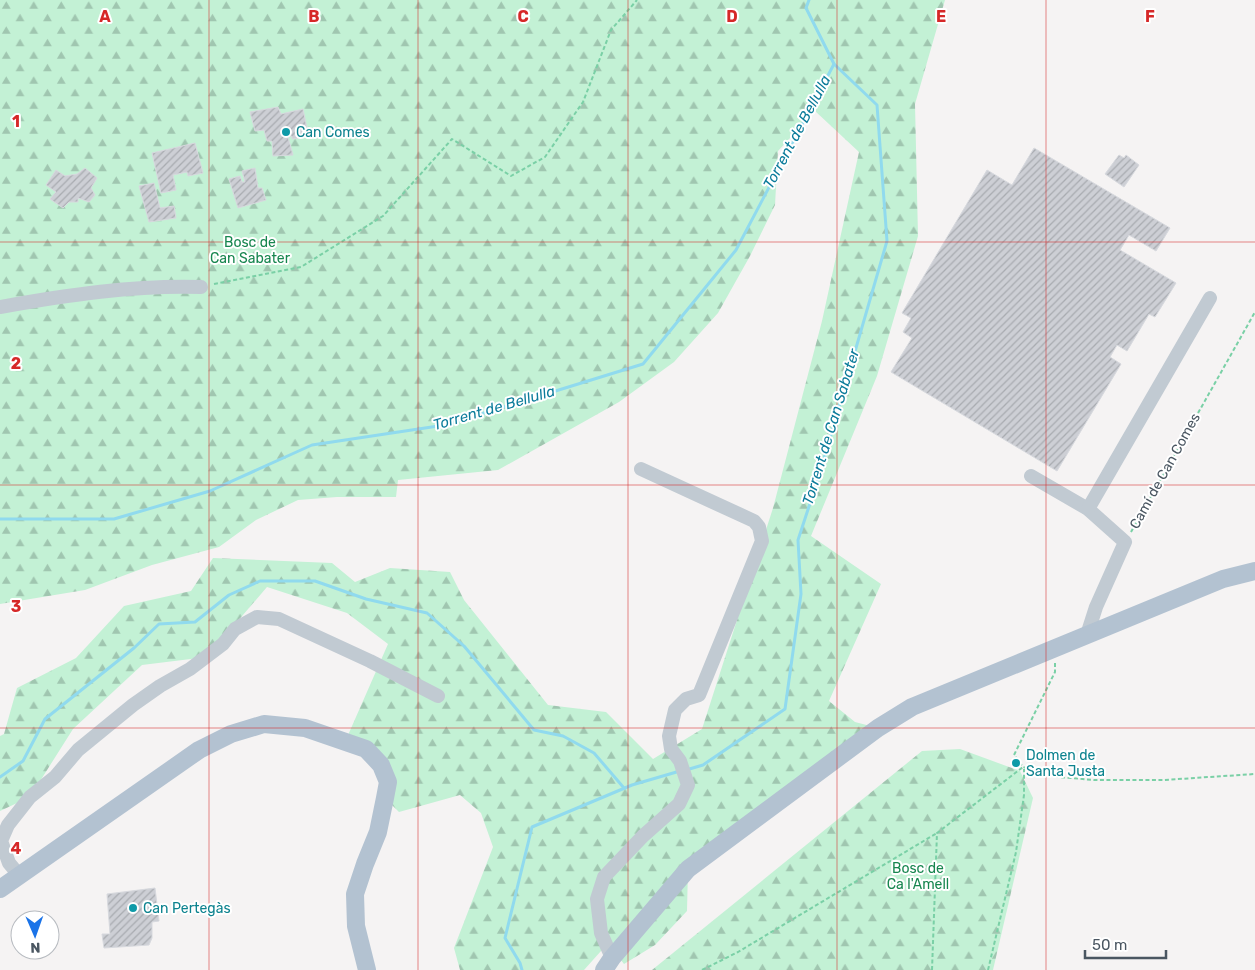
<svg xmlns="http://www.w3.org/2000/svg" width="1255" height="970" font-family="Rubik,sans-serif">
<style>
.forest{fill:url(#forest-firs)}
.lines{fill:none;stroke-linecap:round;stroke-linejoin:round}
.stream{stroke:#90daee;stroke-width:3}
.building{fill:url(#building-hatch);stroke:#d7d9de}
.path{stroke:#7ad0a6;stroke-width:2;stroke-dasharray:4 2.5;stroke-linecap:butt}
.minor{stroke:#c1cad2;stroke-width:14}
.major{stroke:#b3c2d1;stroke-width:18}
.grid{fill:none;stroke:#d62828;stroke-width:1;stroke-opacity:0.55}
.culture-dot{fill:#0f9aa8;stroke:#fff;stroke-width:2}
.labels{text-anchor:middle;dominant-baseline:central;stroke-width:4;stroke-linejoin:round;paint-order:stroke}
.culture-label{font-size:14px;fill:#0d838f;stroke:#fff;text-anchor:start}
.park-label{font-size:14px;fill:#17864f;stroke:#fff}
.street-label{font-size:14px;fill:#4a5661;stroke:#fff}
.water-label{font-size:15px;font-style:italic;fill:#0c7c9b;stroke:#fff}
.grid-label{font-size:16px;text-anchor:middle;font-weight:bold;fill:#d62828;stroke:#fff;stroke-width:4;stroke-linejoin:round;paint-order:stroke}
</style>
<defs>
<pattern id="forest-firs" width="22" height="20" patternUnits="userSpaceOnUse" patternTransform="scale(1.25)"><rect width="22" height="20" fill="#c3f1d5"/><path d="M5 1l3.5 6h-7zM16 11l3.5 6h-7z" fill="#a0c6b0"/></pattern>
<pattern id="building-hatch" width="6" height="6" patternUnits="userSpaceOnUse" patternTransform="scale(1.25)"><rect width="6" height="6" fill="#cdcfd5"/><path d="M-1 1l2-2M0 6l6-6M5 7l2-2" fill="none" stroke="#a8abb0"/></pattern>
</defs>
<rect width="100%" height="100%" fill="#f5f3f3"/>
<g class="forest">
<path d="M0,0H945L915,104L918,236L877,376L811,536L881,584L829,701L855,722L878,728L688,869L687,911L655,945L624,964L601,934V951L584,970H460L454,948L493,847L481,813L460,795L399,812L385,798L381,765L345,742L388,644L347,613L267,587L207,657L142,665L73,729L30,797L0,811V736L4,734L17,688L76,658L124,606L191,591L213,558L332,563L355,582L390,568L450,572L464,600L548,705L606,712L653,759L702,729L773,508L822,321L859,152L815,111L778,151L775,205L750,256L718,313L674,362L619,402L498,470L398,480L396,497H337L298,500L256,520L219,547L152,565L85,590L0,604Z"/>
<path d="M960,749L1020,771L1033,798L993,970H652L922,751Z"/>
</g>
<g class="lines">
<g class="stream">
<path d="M0,519H114L210,491L312,445L445,425L643,364L736,250L834,64"/>
<path d="M686,770L703,765L785,709L801,594L798,540L818,479L887,241L877,105L834,64L806,8L809,0"/>
<path d="M0,777L23,761L45,719L134,648L159,624L195,622L229,595L260,581H315L366,599L427,613L464,646L534,730L563,736L594,753L624,788"/>
<path d="M522,970L520,963L505,938L532,827L632,785L680,771"/>
</g>
</g>
<g class="building">
<path d="M278,107L281,114L303,109L308,133L301,135L302,138L292,139V136L288,137L293,155L273,156L272,141H267L264,130L255,131L250,112Z"/>
<path d="M195,143L203,173L188,176L187,172L173,175L176,190L161,193L152,153Z"/>
<path d="M1034,148L1170,228L1156,251L1129,235L1120,250L1176,283L1155,317L1149,314L1127,351L1117,345L1110,357L1121,364L1057,471L891,372L912,338L903,332L911,318L902,313L987,170L1012,185Z"/>
<path d="M1119,155L1124,158L1126,155L1139,165L1124,187L1105,174Z"/>
<path d="M85,168L97,178L91,188L95,195L89,202L78,198V202H69L63,208L50,199L56,192L46,185L56,170L65,176L77,174Z"/>
<path d="M255,168L258,188H262L266,200L238,208L229,179L240,176L242,182H245L242,171Z"/>
<path d="M154,183L160,208L174,206L176,218L149,222L139,186Z"/>
<path d="M155,888L159,921L152,922V938L149,945L104,948L102,934H110L107,894Z"/>
</g>
<g class="lines">
<g class="path">
<path d="M214,284L301,267L383,216L452,139L511,176L545,157L583,102L611,30L637,0"/>
<path d="M1131,532L1255,312"/>
<path d="M1055,663V672L1014,755L1023,767L1059,777L1094,780H1164L1255,774"/>
<path d="M702,970L738,952L937,833"/>
<path d="M932,970L937,833L1023,767"/>
<path d="M988,970L1016,852L1024,795V769"/>
</g>
<g class="minor">
<path d="M0,307C67,295 134,285 201,287"/>
<path d="M1031,476L1088,509L1125,542L1096,607L1087,635"/>
<path d="M1088,509L1210,298"/>
<path d="M19,875L9,863L1,841L8,825L30,797L55,777L78,750L133,705L160,686L190,669L223,644L235,629L257,617L279,619L370,661L438,696"/>
<path d="M612,958L601,933L597,899L604,877L643,836L679,804L688,785L680,761L671,749L669,736L675,710L686,699L699,695L762,541L759,527L754,521L641,469"/>
</g>
<g class="major">
<path d="M0,889L199,750L231,734L264,724L305,728L366,749L381,765L388,782L385,798L378,832L365,864L355,894L356,926L367,970"/>
<path d="M604,970L612,958L688,869L878,728L912,707L1223,579L1255,571"/>
</g>
</g>
<path class="grid" d="M209,0V970M418,0V970M628,0V970M837,0V970M1046,0V970M0,242H1255M0,485H1255M0,728H1255"/>
<g class="culture-dot">
<circle cx="286" cy="132" r="5"/>
<circle cx="1016" cy="763" r="5"/>
<circle cx="133" cy="908" r="5"/>
</g>
<g class="labels">
<g class="culture-label">
<text x="296" y="132">Can Comes</text>
<text x="1026" y="755">Dolmen de<tspan x="1026" dy="16">Santa Justa</tspan></text>
<text x="143" y="908">Can Pertegàs</text>
</g>
<g class="park-label">
<text x="250" y="242">Bosc de<tspan x="250" dy="16">Can Sabater</tspan></text>
<text x="918" y="868">Bosc de<tspan x="918" dy="16">Ca l'Amell</tspan></text>
</g>
<g class="street-label">
<text transform="translate(1165 471) rotate(-61)">Camí de Can Comes</text>
</g>
<g class="water-label">
<text transform="translate(797 132) rotate(-62)">Torrent de Bellulla</text>
<text transform="translate(494 408) rotate(-16)">Torrent de Bellulla</text>
<text transform="translate(831 427) rotate(-73)">Torrent de Can Sabater</text>
</g>
</g>
<g class="grid-label">
<text x="105" y="22">A</text>
<text x="314" y="22">B</text>
<text x="523" y="22">C</text>
<text x="732" y="22">D</text>
<text x="941" y="22">E</text>
<text x="1150" y="22">F</text>
<text x="16" y="127">1</text>
<text x="16" y="369">2</text>
<text x="16" y="612">3</text>
<text x="16" y="854">4</text>
</g>
<g transform="translate(35 935) rotate(178)"><circle r="24" fill="#ffffff" stroke="#b7bbc0"/>
<path d="M0-4L9 19L0 12L-9 19Z" fill="#1a73e8"/>
<text y="-8" font-size="14" font-weight="bold" text-anchor="middle" fill="#4a5661">N</text>
</g>
<path d="M1085 950v8h81v-8" fill="none" stroke="#4a5661" stroke-width="2.5"/>
<text x="1092" y="950" font-size="15" fill="#4a5661" stroke="#ffffff" stroke-width="4" paint-order="stroke">50 m</text>
</svg>
